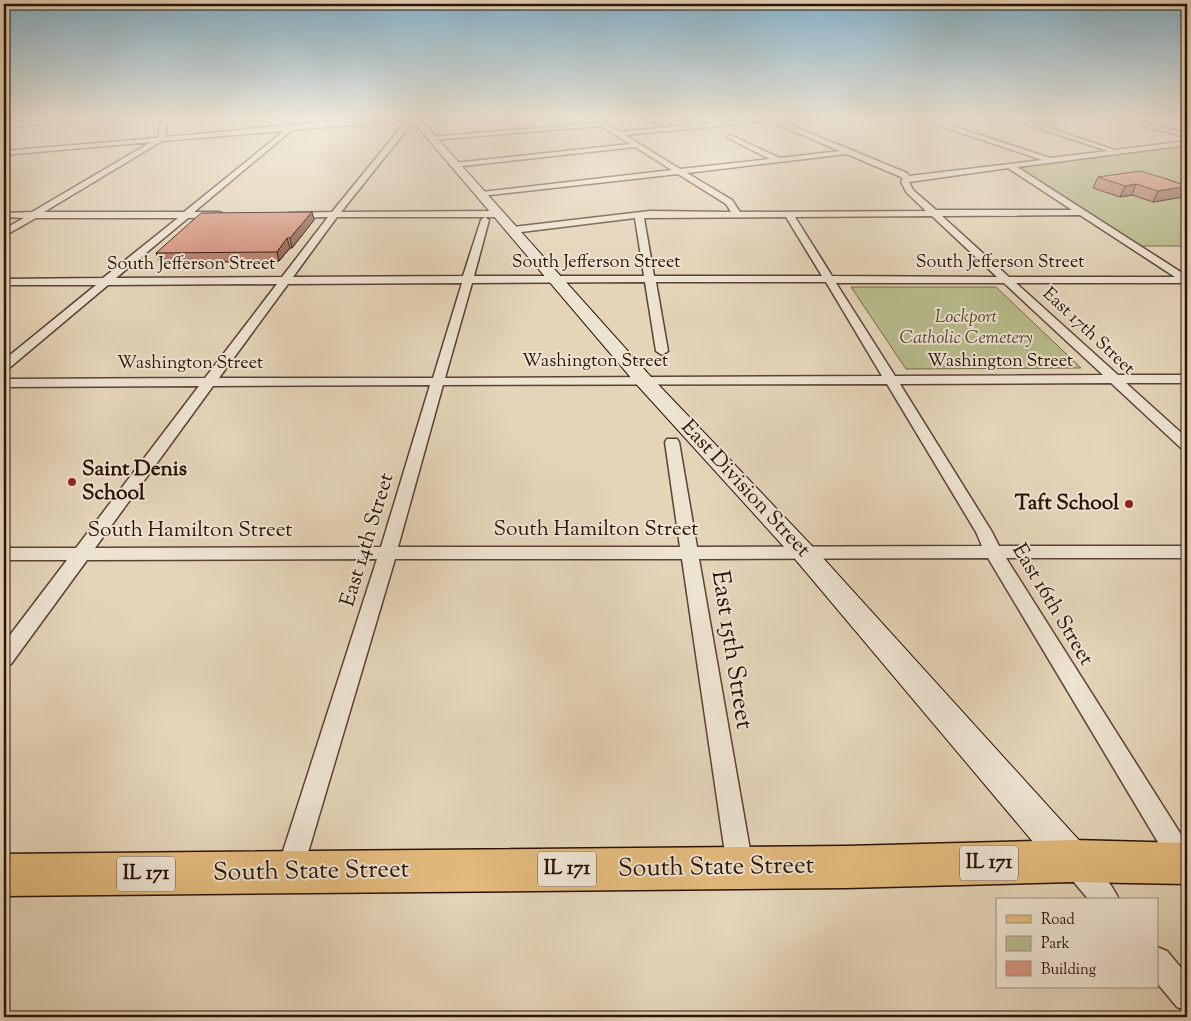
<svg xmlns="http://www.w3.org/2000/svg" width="1191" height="1021" font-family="'Sorts Mill Goudy',serif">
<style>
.green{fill:#b8bc8c;stroke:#72674a}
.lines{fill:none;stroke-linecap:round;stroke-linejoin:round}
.street-casing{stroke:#5a4233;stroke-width:3}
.secondary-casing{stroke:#2c1207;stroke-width:2}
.primary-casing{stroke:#2c1207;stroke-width:3}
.street{fill:#ede3d1;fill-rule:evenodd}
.secondary{fill:#ede3d1;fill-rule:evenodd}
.primary{fill:#e2ba7c;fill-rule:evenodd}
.wall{fill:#b7806d;stroke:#2c1207}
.shaded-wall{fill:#956859;stroke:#2c1207}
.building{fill:#d5957f;stroke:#2c1207}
.poi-dot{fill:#8f2418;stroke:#ede3d1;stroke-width:2}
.labels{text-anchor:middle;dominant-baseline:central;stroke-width:4;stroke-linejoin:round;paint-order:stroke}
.far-street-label{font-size:18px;fill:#2c1207;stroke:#ede3d1}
.far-park-label{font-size:18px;font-style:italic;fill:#56452f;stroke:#ede3d1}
.shield{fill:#ede3d1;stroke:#665144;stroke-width:1}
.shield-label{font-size:20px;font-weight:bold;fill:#2c1207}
.poi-label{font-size:21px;font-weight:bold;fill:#2c1207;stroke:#ede3d1;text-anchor:start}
.street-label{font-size:21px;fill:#2c1207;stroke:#ede3d1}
.near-street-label{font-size:25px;fill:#2c1207;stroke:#ede3d1}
</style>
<rect width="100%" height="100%" fill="#e4d4b8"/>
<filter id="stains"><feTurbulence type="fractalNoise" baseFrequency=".004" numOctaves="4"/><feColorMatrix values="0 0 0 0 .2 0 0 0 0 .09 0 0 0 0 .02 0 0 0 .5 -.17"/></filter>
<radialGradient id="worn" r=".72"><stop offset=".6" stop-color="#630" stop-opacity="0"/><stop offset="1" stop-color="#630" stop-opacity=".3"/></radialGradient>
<g class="green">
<path d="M1187,144V246H1139L1019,168Z"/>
<path d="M851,287H996L1081,368L906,369Z"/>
</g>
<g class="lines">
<defs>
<g id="street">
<path d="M75,118H106L4,128V124Z"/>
<path d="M162,118H168L165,137C249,130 331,118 416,118L341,212L496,211L500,214L496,217H337L293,277L463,276L481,220L485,217L489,220L474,276H644L635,218L513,233L509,230L513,227L650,211L731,212L726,204L678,174L481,196L477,194L481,192L672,170L635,147L454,167L450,165L454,163L630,144L601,126L430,140L429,139L432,137L596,123L590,118H598L620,132L756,118H781L778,120L907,173L909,176L1042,160L923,120L922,118H929L1050,158L1108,151L1012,120L1011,118H1018L1115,150L1187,141V145L1017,167L1187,276V283H1016L1118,375H1187V383H1126L1187,438V450L1182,449L1111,383L900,384L992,532L999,546H1187V558H1006L1187,844V871L1183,873L1174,869L988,558L699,559L753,867L749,876L740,880L731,876L727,867L682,559H395L302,873L298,882L289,886L280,882L276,873L377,559L87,560L11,664L4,666V643L67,560H4V548H76L199,386L4,387V379L205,378L277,284L108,285L8,369L4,370V360L96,285H4V279L103,278L178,218H36L4,236V229L24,218L4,217V213L32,212L151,142L4,155V151L158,138ZM407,120L332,212L288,213V217L291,218L328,217L282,277L116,278L188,218L222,217V213L219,212H194L292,130ZM770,121L840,151L780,158L730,135L727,137L728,138L770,159L680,169L625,135ZM284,131L184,212H44L162,141ZM847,154L901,177L903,179L901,182L907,193L926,211L740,212L732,200L687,173ZM1008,168L1072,210H936L913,190L909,182ZM1080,215L1175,277H1009L942,216ZM932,216L997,277L832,276L795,217ZM786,217L822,276H654L644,218ZM645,282L656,351L662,355L668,351L656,282H826L882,376L445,378L472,283ZM462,283L433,378H219L288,284ZM836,283H1004L1103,375L895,376ZM887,384L976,532L982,546L697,547L679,442L677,439H667L665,442L680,547H398L443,385ZM430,385L381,547L95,548L213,386Z"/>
<path d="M1110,118H1123L1187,133V137Z"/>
<path d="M1076,852C1091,859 1113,884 1119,900H1089L1067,874L1063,865L1067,856Z"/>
<path d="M1157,947L1167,951L1187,975V1011L1177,1007L1157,983Z"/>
</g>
<path id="secondary" d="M410,118H419L652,378L813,547L1086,848L1092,861L1086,874L1073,880L1060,874L795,559L638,386Z"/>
<path id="primary" d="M1073,840L1187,843V884L1073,882L846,888L4,896V854L846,846Z"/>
</defs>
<use href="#street" class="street-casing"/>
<use href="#secondary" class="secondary-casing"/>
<use href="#primary" class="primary-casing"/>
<use href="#street" class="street"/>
<use href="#secondary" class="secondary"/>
<use href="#primary" class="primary"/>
</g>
<g class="wall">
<path d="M1098,177L1167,179L1187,186V189L1183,197L1153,202L1132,195L1120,197L1093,188Z"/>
<path d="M312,212L314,220L292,248H290L279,261L160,263L156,253Z"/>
</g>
<g class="shaded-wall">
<path d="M1136,184L1132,195L1120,197L1125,186Z"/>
<path d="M1187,186V189L1183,197L1153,202L1158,191Z"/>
<path d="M312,212L314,220L292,248L290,238Z"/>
<path d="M287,238L290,248L279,261L277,252Z"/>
</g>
<g class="building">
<path d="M1140,171L1167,179H1166L1187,186L1158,191L1136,184L1125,186L1098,177Z"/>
<path d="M312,212L290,238H287L277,252L156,253L201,213Z"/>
</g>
<linearGradient id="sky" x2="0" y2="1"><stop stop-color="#87b6cf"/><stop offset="0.45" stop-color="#f3ecdf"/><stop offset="1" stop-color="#f3ecdf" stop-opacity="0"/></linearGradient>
<rect width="1191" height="261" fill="url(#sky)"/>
<g class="poi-dot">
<circle cx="72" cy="482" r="5"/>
<circle cx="1129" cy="504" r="5"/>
</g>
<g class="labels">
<g class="far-street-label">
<text x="596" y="263">South Jefferson Street</text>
<text x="1000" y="263">South Jefferson Street</text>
<text x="191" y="265">South Jefferson Street</text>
<text transform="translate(1088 332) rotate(43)">East 17th Street</text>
<text x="595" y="362">Washington Street</text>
<text x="1000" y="362">Washington Street</text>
<text x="190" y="364">Washington Street</text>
</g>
<g class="far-park-label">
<text x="966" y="318">Lockport<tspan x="966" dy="21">Catholic Cemetery</tspan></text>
</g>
<g class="shield">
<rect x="960" y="845.5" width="58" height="35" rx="4"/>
<rect x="538" y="851.5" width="58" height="35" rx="4"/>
<rect x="117" y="856.5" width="58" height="35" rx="4"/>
</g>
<g class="shield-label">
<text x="989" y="863">IL 171</text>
<text x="567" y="869">IL 171</text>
<text x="146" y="874">IL 171</text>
</g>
<g class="poi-label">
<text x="82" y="470">Saint Denis<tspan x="82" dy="24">School</tspan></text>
<text x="1119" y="504" text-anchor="end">Taft School</text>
</g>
<g class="street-label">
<text transform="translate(745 489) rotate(47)">East Division Street</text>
<text x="596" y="530">South Hamilton Street</text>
<text x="190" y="531">South Hamilton Street</text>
<text transform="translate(368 540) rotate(-73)">East 14th Street</text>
<text transform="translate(1052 605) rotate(59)">East 16th Street</text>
</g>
<g class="near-street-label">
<text transform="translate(731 650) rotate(81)">East 15th Street</text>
<text transform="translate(716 868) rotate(-1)">South State Street</text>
<text transform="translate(311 872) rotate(-1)">South State Street</text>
</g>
</g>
<rect width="1191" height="1021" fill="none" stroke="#e4d4b8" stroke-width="20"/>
<rect x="5" y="5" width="1181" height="1011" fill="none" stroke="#2c1207" stroke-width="2.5"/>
<rect x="10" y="10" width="1171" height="1001" fill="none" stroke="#2c1207"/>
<rect x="996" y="898" width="162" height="90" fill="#ede3d1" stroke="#a08f80"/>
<rect x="1006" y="915" width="25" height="8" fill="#e2ba7c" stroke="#a08f80"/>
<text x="1041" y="924" font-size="15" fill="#2c1207">Road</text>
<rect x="1006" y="936" width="25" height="15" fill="#b8bc8c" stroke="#a08f80"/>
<text x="1041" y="948" font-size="15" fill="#2c1207">Park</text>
<rect x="1006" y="961" width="25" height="15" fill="#d5957f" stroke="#a08f80"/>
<text x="1041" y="974" font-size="15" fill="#2c1207">Building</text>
<rect width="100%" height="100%" filter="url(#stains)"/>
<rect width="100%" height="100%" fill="url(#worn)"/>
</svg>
